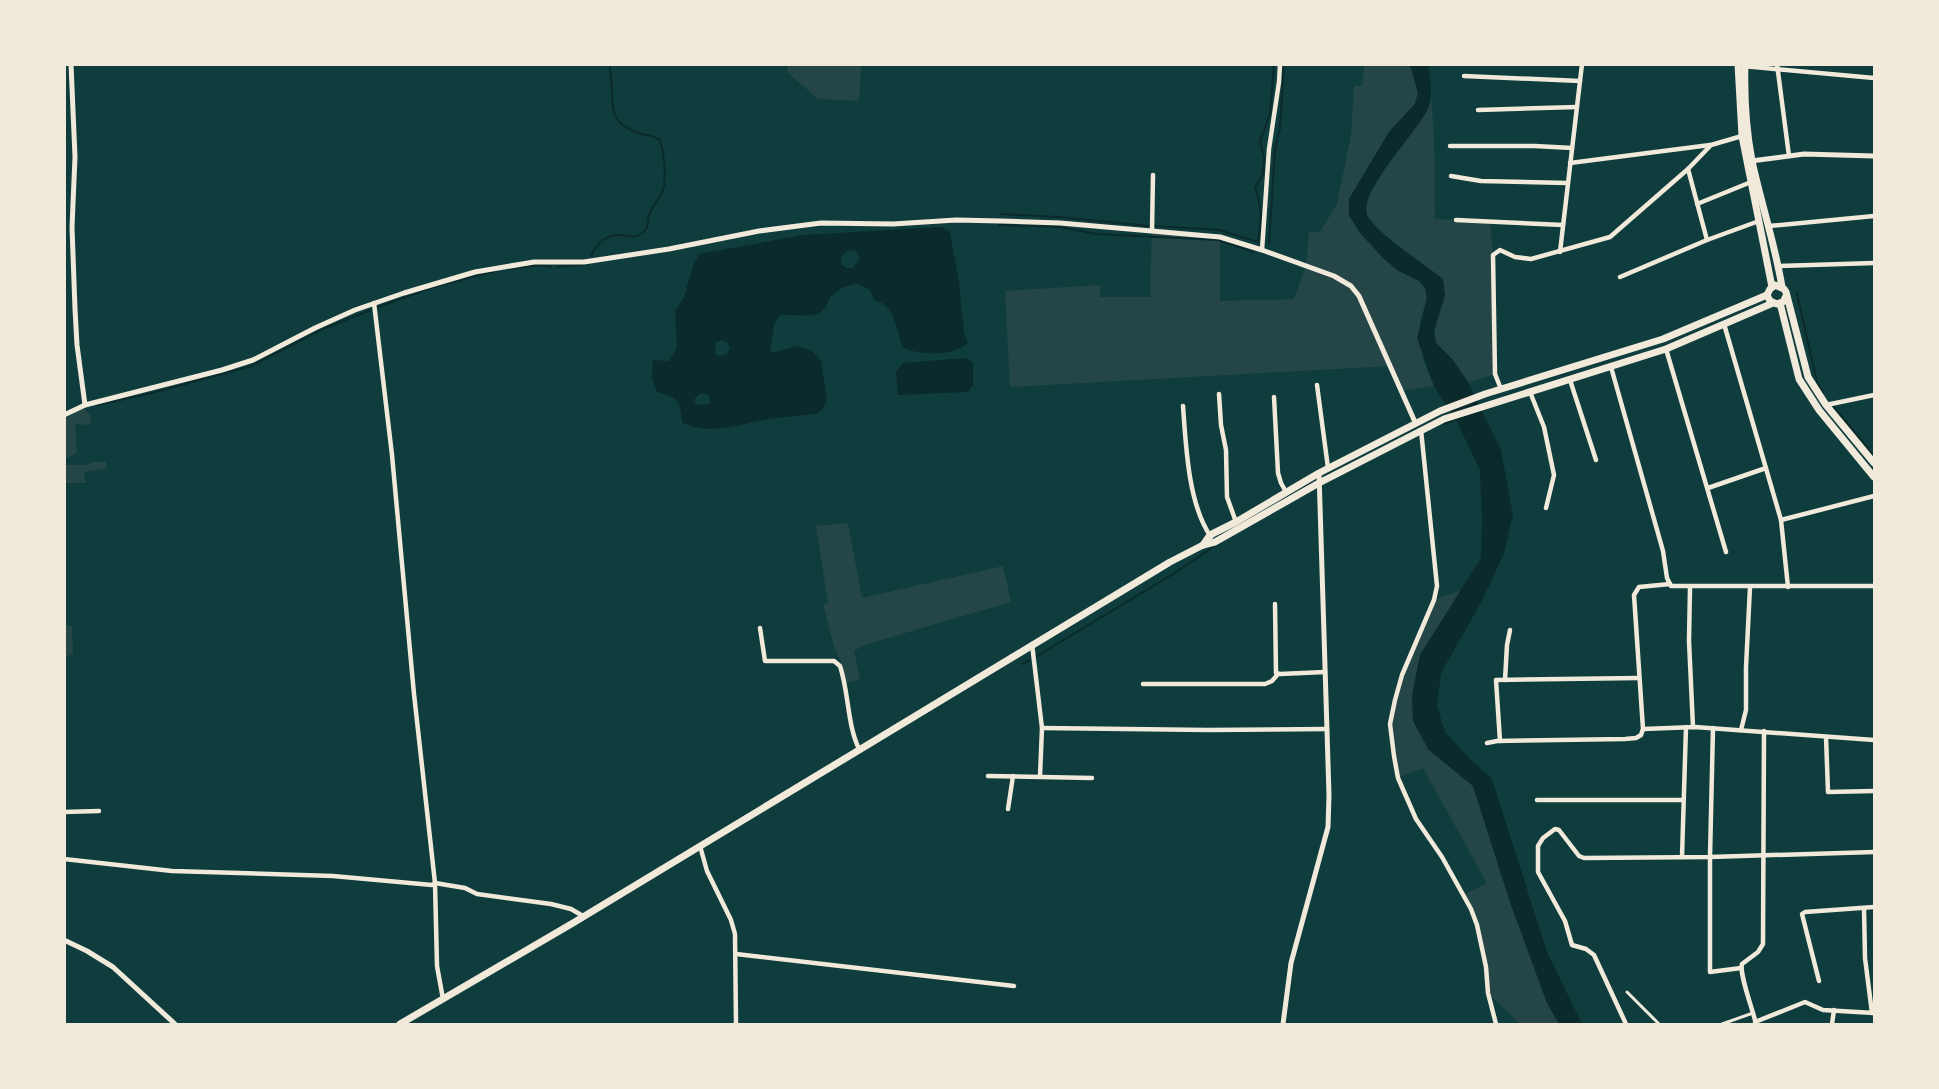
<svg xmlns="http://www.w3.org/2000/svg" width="1939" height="1089" font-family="'Space Grotesk',sans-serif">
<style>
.green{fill:#244646}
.water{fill:#0a2a2b;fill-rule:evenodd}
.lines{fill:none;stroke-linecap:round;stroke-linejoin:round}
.stream{stroke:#0a2a2b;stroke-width:2}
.pedestrian{stroke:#f1e9da;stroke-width:3}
.minor{stroke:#f1e9da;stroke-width:4.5}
.tertiary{stroke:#f1e9da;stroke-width:5}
.primary{stroke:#f1e9da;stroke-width:7}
</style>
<rect width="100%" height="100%" fill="#0f3d3e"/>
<g class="green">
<path d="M788,65H861L859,101L818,99L787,72Z"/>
<path d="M1364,65H1410L1418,93L1415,104L1389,132L1349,199V215L1360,233L1397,270L1419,281L1425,288L1427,298L1420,321L1423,360L1434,386L1401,391L1390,366L1010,387L1005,291L1100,285V297H1150L1152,231L1220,237V301L1294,299L1306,265L1309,232H1320L1337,204L1351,135L1354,86H1362Z"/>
<path d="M1431,97L1434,136L1435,219L1490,222L1493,255L1495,374L1468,382L1452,359L1436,343L1434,332L1443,279C1424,264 1380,235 1368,217C1356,196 1416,132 1427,110C1429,106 1430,101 1431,97Z"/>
<path d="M83,408L91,416L90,425L75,424L77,453L65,459V419Z"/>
<path d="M92,462H106V469L84,472L86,483H65V465H87Z"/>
<path d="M848,523L862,598L1003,566L1011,602L864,645L854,651L860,680L845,683L840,666L841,661L834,647L823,604L828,603L816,526Z"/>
<path d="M1462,590L1420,655L1428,749L1473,786L1510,902L1547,1003L1559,1024H1520L1488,993L1486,967L1477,925L1463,895L1487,883L1423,768L1398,778L1390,724L1402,675L1434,600Z"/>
<path d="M65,625L72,626L73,654L65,657Z"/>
</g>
<g class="water">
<path d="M1410,65H1428C1430,78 1433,92 1429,106C1420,131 1354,193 1368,217C1380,236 1424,264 1443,279L1445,295L1434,332L1436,343L1452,359L1468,382L1501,450L1513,515L1504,553L1482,601L1441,673L1437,706L1445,732L1471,760L1492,779L1547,952L1582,1024H1559L1547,1003L1510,902L1473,786L1428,749L1413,721L1412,695L1420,655L1481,558L1482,520L1480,470L1456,420L1434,386L1417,338L1427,299L1425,288L1419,281L1397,270L1382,257L1360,233L1349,215V199L1389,132L1415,104L1418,93Z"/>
<path d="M942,227L950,232L959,282L964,333L968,343C952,357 922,355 903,348C896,330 896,305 874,300L870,290L857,283L842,288L830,297C823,324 800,313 780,315L774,324L770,353L798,346L812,351L821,361L827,400L822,410L815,414C798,416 780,417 764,420C737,425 708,436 682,422C680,400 678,398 657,392L652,378L653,360L668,361L677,348L675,311L684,297L693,266L699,254L803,235ZM848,250L856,251L860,257L853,268H846L841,264L842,256ZM722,340L727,342L730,349L726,355L719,356L715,353L716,342ZM704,393L709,396L710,404L697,405L694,400L699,394Z"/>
<path d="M966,358L973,363V385L968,392L898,395L896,372L903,363Z"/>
</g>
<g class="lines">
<g class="stream">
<path d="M1000,214L1058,217L1150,226"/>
<path d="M999,225L1060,227L1097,234L1218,240L1254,252"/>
<path d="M1154,226L1219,230L1258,242C1261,222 1263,206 1255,188L1263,174L1264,158L1260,141L1270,114L1274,64"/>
<path d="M1269,244L1275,149L1280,128L1284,64"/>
<path d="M591,256C595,246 606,234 619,235C627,235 633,239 641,234C649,230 647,222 649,215C653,205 662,196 664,186C666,172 664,153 660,140C651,134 646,136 638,133C615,124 612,115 612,93C612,83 610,74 610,64"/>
<path d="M557,267L587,264"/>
<path d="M510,269L539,265L551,267"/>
<path d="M1797,294L1817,382L1823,393"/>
<path d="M378,307L434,287L496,271"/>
<path d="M97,405L152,393L251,366L325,328L371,310"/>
<path d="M1834,407L1874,456"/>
<path d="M1444,424L1458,419"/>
<path d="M1037,656L1173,574L1216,545"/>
<path d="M1022,664L1030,660"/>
</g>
<g class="pedestrian">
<path d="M1627,992L1659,1024"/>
<path d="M1722,1024L1753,1013"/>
</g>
<g class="minor">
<path d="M1777,64L1789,156"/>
<path d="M1743,66L1874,78"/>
<path d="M1464,76L1580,81"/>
<path d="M1478,110L1577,107"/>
<path d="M1450,146H1535L1572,148"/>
<path d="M1570,163L1710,145"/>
<path d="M1688,169L1707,240L1759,221"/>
<path d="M1451,176L1481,181L1568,183"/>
<path d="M1697,204L1751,182"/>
<path d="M1456,220L1563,225"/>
<path d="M1769,226L1874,216"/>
<path d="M1152,231L1153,175"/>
<path d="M1262,250L1269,149L1279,82L1280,64"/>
<path d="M1560,252L1582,64"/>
<path d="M1779,266L1874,263"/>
<path d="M1620,277L1707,240"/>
<path d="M374,303L392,455L414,694L435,883L437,966L443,999"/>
<path d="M1724,324L1781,520L1788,587"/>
<path d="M1666,349L1726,552"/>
<path d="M1611,367L1663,551L1667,578L1671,586H1874"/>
<path d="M1570,380L1596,460"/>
<path d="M1317,385L1328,468"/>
<path d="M1501,389L1495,374L1493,255L1500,250L1515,257L1531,259L1610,237L1688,169L1711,145L1742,136"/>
<path d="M1530,392L1544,427L1554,475L1546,508"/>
<path d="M1219,394L1221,425L1226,450L1227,497L1236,522"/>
<path d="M1274,397L1278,473L1281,483L1286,492"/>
<path d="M1826,405L1874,395"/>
<path d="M1183,406C1186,446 1188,504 1211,537"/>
<path d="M1421,430L1437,586L1434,600L1402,675L1395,700L1390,724L1394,756L1398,778L1416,819L1442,857L1471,909L1477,925L1486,967L1488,993L1496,1024"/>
<path d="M1708,488L1766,468"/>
<path d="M1781,520L1874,496"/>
<path d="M1690,587L1689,641L1693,727"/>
<path d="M1275,604L1276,673L1280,674L1325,672"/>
<path d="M760,628L765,661H834L840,666C849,693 847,724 859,749"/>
<path d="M1032,644L1042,728L1040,776"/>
<path d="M1505,680L1507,645L1510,630"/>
<path d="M1143,684H1265L1272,681L1278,674"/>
<path d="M1042,728L1208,730L1327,729"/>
<path d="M1713,728L1710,857V972L1741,968"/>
<path d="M1643,729L1695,727L1874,740"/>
<path d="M1741,730L1746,710V667L1750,587"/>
<path d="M1826,737L1828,792L1874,791"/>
<path d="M1500,741L1496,680L1639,678"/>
<path d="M1487,743L1497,741L1625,739L1636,738L1641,735L1643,729L1634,595L1639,587L1670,584"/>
<path d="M988,776L1092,778"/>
<path d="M1537,800H1683"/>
<path d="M1008,809L1013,776"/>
<path d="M64,812L99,811"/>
<path d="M700,846L707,871L731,920L735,934L736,1024"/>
<path d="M1682,857L1686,727"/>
<path d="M64,859L172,871L333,876L432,885L435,883L465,888L477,894L551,904L571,909L583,916"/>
<path d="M1864,908L1865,958L1872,1013"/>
<path d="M736,954L1014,986"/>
<path d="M1819,981L1802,914L1805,912L1874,907"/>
<path d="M1755,1022L1805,1002L1823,1010L1874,1013"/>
<path d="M1626,1024L1594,955L1586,949L1572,945L1565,921L1538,872V846L1543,838L1555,829L1559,830L1579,856L1584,858L1710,857L1874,852"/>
<path d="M1756,1024C1753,1010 1739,974 1742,964L1758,952L1763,944L1764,731"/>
<path d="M1832,1024L1834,1010"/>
</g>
<g class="tertiary">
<path d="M71,64L75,157L72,227L75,309L77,345L85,405"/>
<path d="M1751,161L1804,154L1874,156"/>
<path d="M64,415L85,405L222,370L253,360L315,328L355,310L404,293L475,272L534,262H584L669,249L759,231L821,223L893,224L956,220L1001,221L1060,223L1220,237L1262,250L1334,276L1351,286L1359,296L1415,422"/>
<path d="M64,940L87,951L113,967L175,1024"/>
<path d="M1283,1024L1291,963L1328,827L1329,795L1319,473"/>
</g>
<g class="primary">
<path d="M1738,64L1742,136L1772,287"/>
<path d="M1745,64C1744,97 1746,129 1752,161C1761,203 1775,244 1782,287"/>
<path d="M1786,296L1783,302L1777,304L1770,301L1767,295L1770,289L1775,285L1784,289L1786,292L1808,377L1826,405L1874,463"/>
<path d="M1780,303L1799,379L1819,410L1874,477"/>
<path d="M1203,545L1210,535L1236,522L1319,473L1440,411L1485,394L1663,339L1767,295"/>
<path d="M400,1024L573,923L1170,562L1203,545L1215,542L1319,483L1444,419L1666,349L1773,303"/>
</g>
</g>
<rect width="1939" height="1089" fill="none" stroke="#f1e9da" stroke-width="132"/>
</svg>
